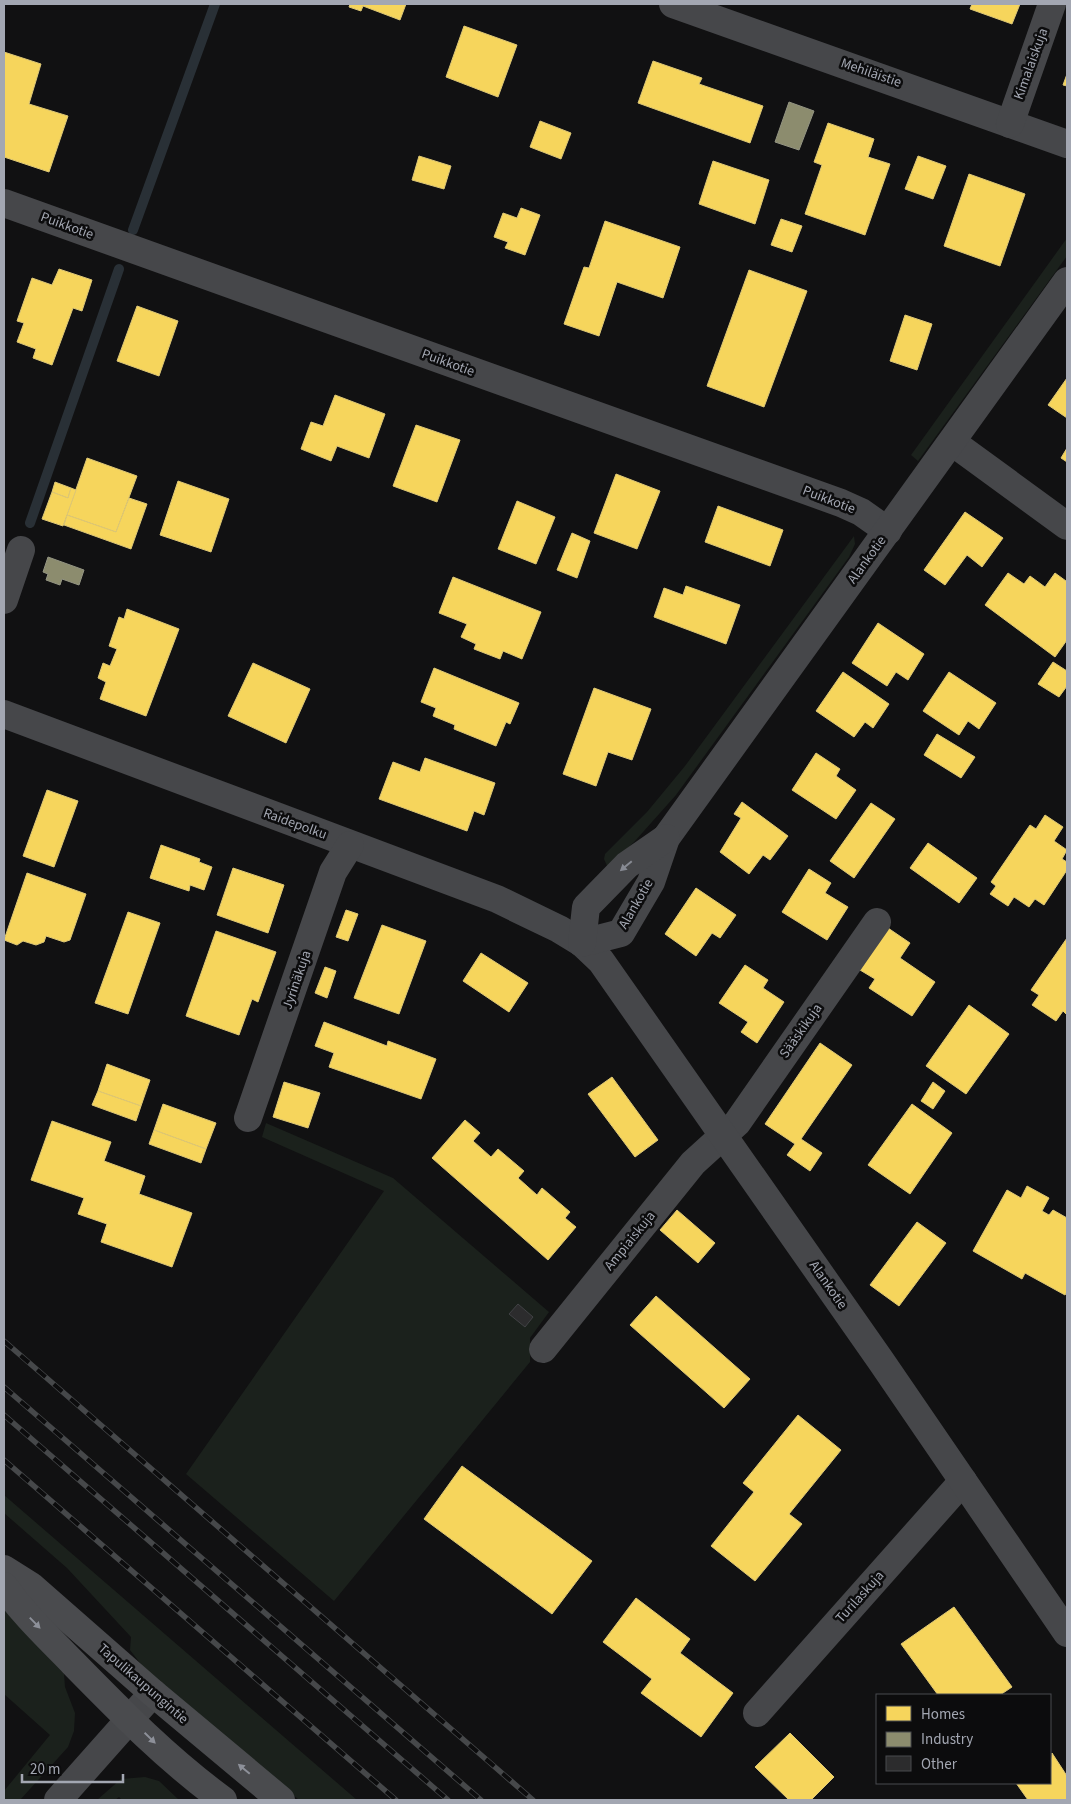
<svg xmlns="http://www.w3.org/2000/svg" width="1071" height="1804" font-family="'Source Sans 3',sans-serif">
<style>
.green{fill:#1b211c}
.homes{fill:#f6d55c;stroke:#ddc776}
.industry{fill:#8c8c6e;stroke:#939482}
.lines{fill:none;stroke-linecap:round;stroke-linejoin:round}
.stream{stroke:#293036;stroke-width:10}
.building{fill:#2c2c2d;stroke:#414245}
.minor{stroke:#46474a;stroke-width:28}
.tertiary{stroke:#46474a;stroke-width:28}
.secondary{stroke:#4a4b4e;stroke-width:28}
.rail-casing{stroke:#46484a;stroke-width:5.5}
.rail{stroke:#0c0c0d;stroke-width:4;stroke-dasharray:11;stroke-linecap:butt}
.oneway{fill:#878a93}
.oneway2{fill:#8d9099}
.labels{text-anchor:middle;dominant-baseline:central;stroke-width:5;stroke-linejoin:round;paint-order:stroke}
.street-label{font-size:14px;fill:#a3a7b2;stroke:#0c0c0d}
</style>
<rect width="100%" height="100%" fill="#111112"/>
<g class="green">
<path d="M1067,238V256L918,461L911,455Z"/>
<path d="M854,536L855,544L849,557L676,795L635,841L608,868L604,859L605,854L647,812L685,766Z"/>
<path d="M266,1123L393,1178L549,1312L530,1338V1362L334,1601L186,1474L384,1191L262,1137Z"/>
<path d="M4,1495L357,1800H299L144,1668L130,1650L131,1637L67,1568L4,1513Z"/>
<path d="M4,1609L64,1674L65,1687L75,1713L74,1731L68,1747L20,1800H4V1791L50,1735L4,1694Z"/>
<path d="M145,1777L159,1781L179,1800H122L119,1797L115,1800H97L121,1779Z"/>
</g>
<g class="homes">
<path d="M350,4H406L400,20L363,6L361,11L349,7Z"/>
<path d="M972,4H1020L1012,24L970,9Z"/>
<path d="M464,26L517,45L498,97L446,77Z"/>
<path d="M4,52L41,64L29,104L68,116L49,172L4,157Z"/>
<path d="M653,61L702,78L699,84L763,106L750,143L638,103Z"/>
<path d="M1067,74V86L1063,85Z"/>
<path d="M540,121L571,133L561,159L530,147Z"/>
<path d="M828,123L874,139L868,157L890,164L865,235L805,214L822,165L814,162Z"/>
<path d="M419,156L451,166L444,189L412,180Z"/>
<path d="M918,156L946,166L933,199L905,189Z"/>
<path d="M713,161L769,180L755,224L699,204Z"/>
<path d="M969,174L1025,194L1000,266L944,246Z"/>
<path d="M521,208L540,215L525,255L505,248L508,242L494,237L503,213L517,218Z"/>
<path d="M781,219L802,226L792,252L771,245Z"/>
<path d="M605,221L680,247L663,298L617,282L599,336L564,324L584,267L589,268Z"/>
<path d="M59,269L92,280L82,311L73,308L52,365L33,358L36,349L17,342L24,323L17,321L32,278L52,285Z"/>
<path d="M749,270L807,291L764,407L707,386Z"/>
<path d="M137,306L178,321L159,376L117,361Z"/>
<path d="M905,315L932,324L917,370L890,361Z"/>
<path d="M1067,378V418L1048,405Z"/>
<path d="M335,395L385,414L369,458L337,446L331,461L301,449L311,422L323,426Z"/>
<path d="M416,425L460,440L437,502L393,486Z"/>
<path d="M1067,448V462L1061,458Z"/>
<path d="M87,458L137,476L116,532L67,515Z"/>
<path d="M616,474L660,491L637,549L594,533Z"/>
<path d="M178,481L229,499L211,552L160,535Z"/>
<path d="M55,482L71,488L68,498L52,492Z"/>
<path d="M71,488L76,490L63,526L42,519L52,492L68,498Z"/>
<path d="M129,498L147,504L131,549L64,525L67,515L116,532Z"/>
<path d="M517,501L555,517L536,564L498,549Z"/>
<path d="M718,506L783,530L770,566L705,542Z"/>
<path d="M965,512L1003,538L982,567L967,555L945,585L924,570Z"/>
<path d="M572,533L590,541L577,578L557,570Z"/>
<path d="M1008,573L1024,584L1030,576L1045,587L1055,573L1066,581L1067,580V640L1055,657L985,605Z"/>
<path d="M453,577L541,612L522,659L503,651L500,659L474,649L476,644L461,637L467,624L439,613Z"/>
<path d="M686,586L740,605L726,644L654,617L664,588L683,595Z"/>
<path d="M127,609L179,629L146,716L100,699L106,682L98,678L103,663L110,666L117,649L109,646L119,617L124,619Z"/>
<path d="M878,623L924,654L908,680L896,672L887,686L852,663Z"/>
<path d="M1053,662L1067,671V686L1059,697L1038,684Z"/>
<path d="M253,663L310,689L286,743L228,716Z"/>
<path d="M434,668L519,703L510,724L506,722L496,746L454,729L455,725L433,716L436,708L421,702Z"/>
<path d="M843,672L889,704L873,728L865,722L854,737L816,711Z"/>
<path d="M949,672L996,703L979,729L968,721L959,735L923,711Z"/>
<path d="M594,688L651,709L632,760L608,752L596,786L563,774Z"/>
<path d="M937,734L975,757L961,778L924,755Z"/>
<path d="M816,753L840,769L836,776L856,790L836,819L792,790Z"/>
<path d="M425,758L495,783L484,815L474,811L467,831L379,799L393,762L420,772Z"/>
<path d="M47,790L78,801L54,867L23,856Z"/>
<path d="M742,802L788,836L770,860L763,855L749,874L720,852L741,818L734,814Z"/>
<path d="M871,803L895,819L854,878L830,861Z"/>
<path d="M1045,815L1063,827L1054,841L1067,850L1062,859L1067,862V870L1044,905L1035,899L1029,907L1014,897L1008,906L990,894L996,886L991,882L1030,825L1036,829Z"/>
<path d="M928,843L977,878L959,903L910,868Z"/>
<path d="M161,845L200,859L199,862L212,867L204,890L190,885L189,891L150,878Z"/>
<path d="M233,868L284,885L268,933L217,915Z"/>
<path d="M809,869L831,883L825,893L848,907L827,940L782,912Z"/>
<path d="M27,873L86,894L70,940L64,942L46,936L44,942L36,945L23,941L17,945L4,940Z"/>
<path d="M696,888L736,915L720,938L712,933L696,956L665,934Z"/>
<path d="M346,910L358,914L348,941L336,937Z"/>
<path d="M128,912L160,923L128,1014L95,1003Z"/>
<path d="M382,925L426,941L399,1014L354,998Z"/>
<path d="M888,928L910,943L900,958L935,982L912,1016L869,988L875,979L860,970Z"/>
<path d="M216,931L276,952L258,1002L252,999L239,1035L186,1016Z"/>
<path d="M1067,938V1015L1063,1011L1056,1021L1032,1005L1039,995L1031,990Z"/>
<path d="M481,953L528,983L509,1012L463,981Z"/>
<path d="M745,965L768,980L763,988L784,1002L757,1043L741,1032L748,1022L719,1003Z"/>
<path d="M325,967L336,971L327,998L315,993Z"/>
<path d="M969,1005L1009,1034L966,1094L926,1066Z"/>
<path d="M324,1022L387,1046L388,1041L436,1059L421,1099L329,1067L334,1053L315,1046Z"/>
<path d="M820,1043L852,1065L801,1139L822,1153L810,1171L787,1155L795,1144L765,1124Z"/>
<path d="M107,1064L150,1080L141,1106L98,1091Z"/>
<path d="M612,1077L658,1140L635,1157L588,1094Z"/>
<path d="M284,1082L320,1093L308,1128L273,1117Z"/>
<path d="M933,1082L945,1091L933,1109L921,1101Z"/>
<path d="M98,1091L141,1106L136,1121L92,1105Z"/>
<path d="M163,1104L216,1123L206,1149L154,1130Z"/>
<path d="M912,1104L952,1133L910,1194L868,1165Z"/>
<path d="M465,1120L480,1133L473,1141L491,1157L498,1149L524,1171L518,1178L537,1195L542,1188L570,1212L565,1218L576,1227L548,1260L432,1158Z"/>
<path d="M52,1121L111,1142L104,1161L145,1176L139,1194L192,1213L172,1267L101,1242L107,1224L78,1214L84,1198L31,1180Z"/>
<path d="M154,1130L206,1149L201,1163L149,1144Z"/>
<path d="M1027,1186L1049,1198L1042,1211L1049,1215L1053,1210L1067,1218V1292L1065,1295L1025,1273L1022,1279L973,1251L1007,1190L1021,1198Z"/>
<path d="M677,1210L715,1243L698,1263L660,1230Z"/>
<path d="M917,1222L946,1243L899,1306L870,1285Z"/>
<path d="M656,1296L750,1379L724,1408L630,1325Z"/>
<path d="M798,1415L841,1450L789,1514L802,1524L755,1581L711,1546L754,1492L743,1483Z"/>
<path d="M462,1466L592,1561L552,1614L424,1519Z"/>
<path d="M636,1598L690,1639L680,1653L733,1693L701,1737L641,1693L652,1679L603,1642Z"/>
<path d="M954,1607L1012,1687L1000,1695H938L901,1644Z"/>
<path d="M790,1733L834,1777L811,1800H789L755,1767Z"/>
<path d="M1052,1753L1067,1776V1800H1028L1016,1783H1050Z"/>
</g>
<g class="industry">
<path d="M789,102L814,111L799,150L775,142Z"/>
<path d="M48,557L84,570L79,585L62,579L60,585L46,580L48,574L43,572Z"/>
</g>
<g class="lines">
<g class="stream">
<path d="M133,230L215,4"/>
<path d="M30,523L119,269"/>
</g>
</g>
<path class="building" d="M518,1304L533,1317L525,1327L509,1314Z"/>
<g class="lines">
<g class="minor">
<path d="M673,4L1067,144"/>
<path d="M1010,124L1052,4"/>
<path d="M4,203L841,503L861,512L888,531"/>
<path d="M952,442L1067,526"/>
<path d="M4,600L21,550"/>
<path d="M4,714L497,899L559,929L582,943"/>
<path d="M248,1118L333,872L350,845"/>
<path d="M543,1349L693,1163L737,1123L877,922"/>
<path d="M757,1713L963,1481"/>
<path d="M58,1800L153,1693"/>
</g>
<g class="tertiary">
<path d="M582,943L601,961L881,1361L1067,1633"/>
<path d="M582,943L621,933L651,882L666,838L1067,281"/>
<path d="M582,943L586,907L627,865L666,838"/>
</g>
<g class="secondary">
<path d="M4,1569L31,1586L153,1693L281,1800"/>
<path d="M4,1586C23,1614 49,1638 73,1663C120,1711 168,1760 223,1800"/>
</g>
<defs>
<g id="rail">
<path d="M4,1341L533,1800"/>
<path d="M4,1387L481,1800"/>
<path d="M4,1415L448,1800"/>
<path d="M4,1460L396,1800"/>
</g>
</defs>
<use href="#rail" class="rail-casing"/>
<use href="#rail" class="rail"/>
</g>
<defs><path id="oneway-solid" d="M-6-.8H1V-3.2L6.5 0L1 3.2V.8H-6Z" transform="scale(1.25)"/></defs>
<use class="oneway" href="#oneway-solid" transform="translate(626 866) rotate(140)"/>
<g class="oneway2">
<use href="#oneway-solid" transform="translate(35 1623) rotate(46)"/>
<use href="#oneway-solid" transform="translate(150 1738) rotate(44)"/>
<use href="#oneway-solid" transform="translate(244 1769) rotate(-140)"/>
</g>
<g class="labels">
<g class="street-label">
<text transform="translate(1031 64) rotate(-70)">Kimalaiskuja</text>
<text transform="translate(871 73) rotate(19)">Mehiläistie</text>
<text transform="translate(67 226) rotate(20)">Puikkotie</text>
<text transform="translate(448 363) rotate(20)">Puikkotie</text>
<text transform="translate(829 500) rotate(21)">Puikkotie</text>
<text transform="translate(867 560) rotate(-54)">Alankotie</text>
<text transform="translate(295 824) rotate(20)">Raidepolku</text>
<text transform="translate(636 904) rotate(-60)">Alankotie</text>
<text transform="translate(297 980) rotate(-71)">Jyrinäkuja</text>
<text transform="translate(801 1031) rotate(-55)">Sääskikuja</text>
<text transform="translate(630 1241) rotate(-51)">Ampiaiskuja</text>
<text transform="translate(828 1285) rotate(55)">Alankotie</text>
<text transform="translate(860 1597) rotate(-48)">Turilaskuja</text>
<text transform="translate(143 1684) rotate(41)">Tapulikaupungintie</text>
</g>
</g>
<rect width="1071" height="1804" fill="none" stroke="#a3a7b2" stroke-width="10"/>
<rect x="876" y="1694" width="175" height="90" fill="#0c0c0d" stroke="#484a4f"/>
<rect x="886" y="1706" width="25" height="15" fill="#f6d55c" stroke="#484a4f"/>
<text x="921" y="1719" font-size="15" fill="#a3a7b2">Homes</text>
<rect x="886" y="1732" width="25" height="15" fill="#8c8c6e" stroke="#484a4f"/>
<text x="921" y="1744" font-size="15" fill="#a3a7b2">Industry</text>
<rect x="886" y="1756" width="25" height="15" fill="#2c2c2d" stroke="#484a4f"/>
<text x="921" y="1769" font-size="15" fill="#a3a7b2">Other</text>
<path d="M22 1774v8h101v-8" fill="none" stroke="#a3a7b2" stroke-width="2.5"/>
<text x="30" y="1774" font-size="15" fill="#a3a7b2" stroke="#0c0c0d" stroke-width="4" paint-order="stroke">20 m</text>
</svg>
